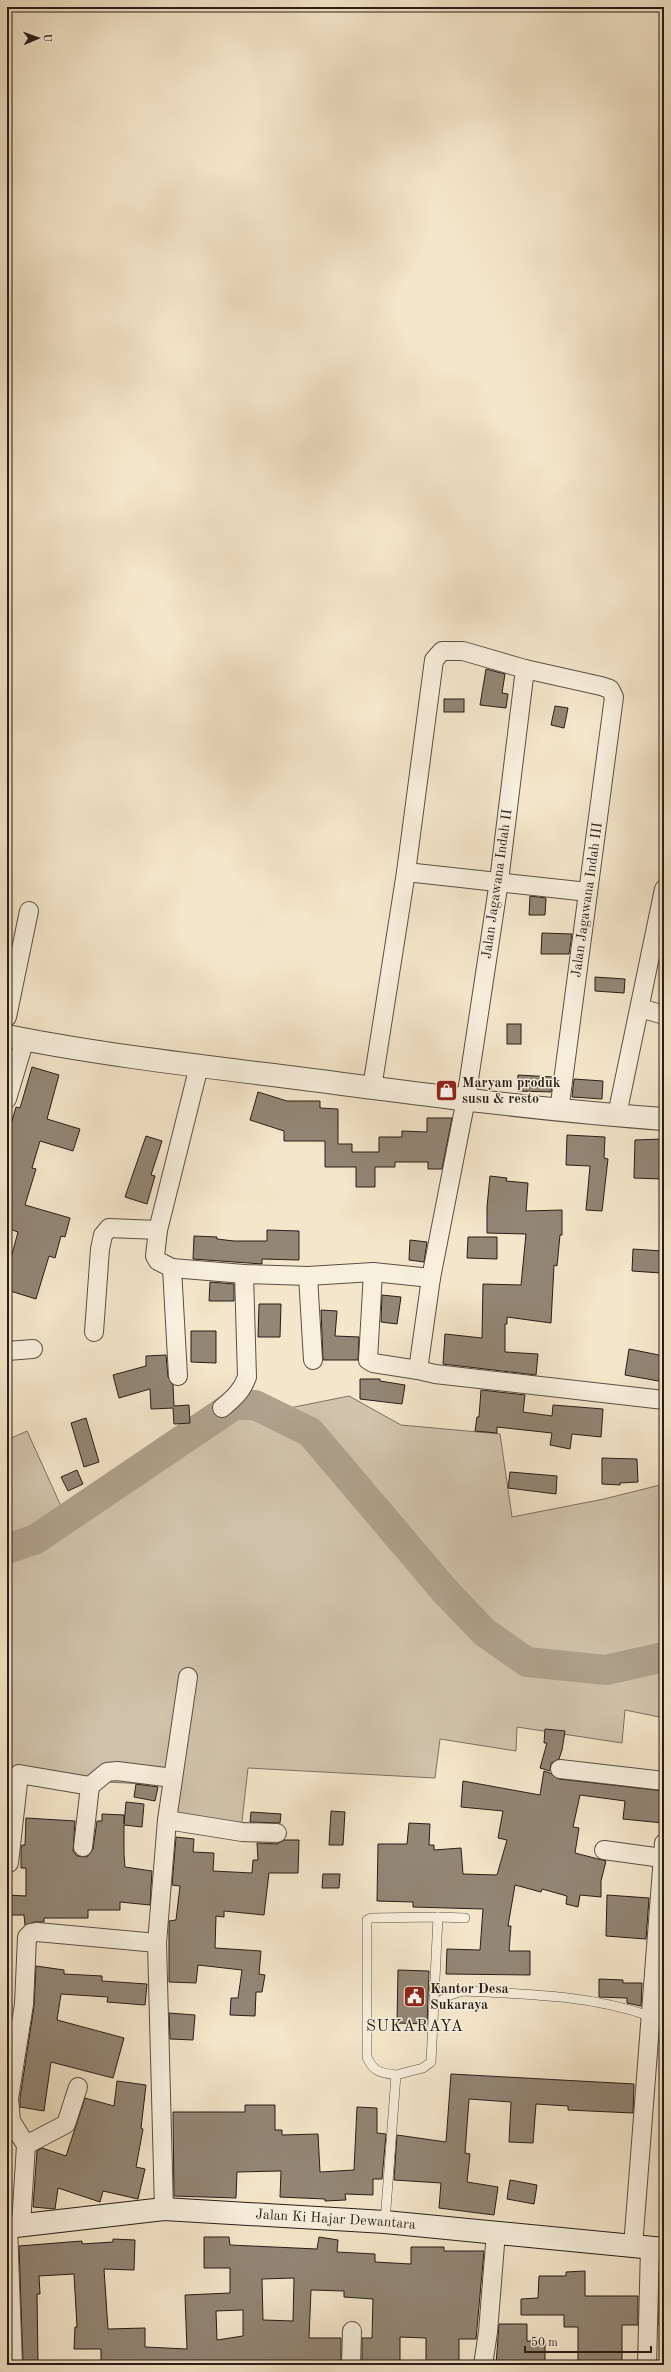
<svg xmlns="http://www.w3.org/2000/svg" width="671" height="2372" font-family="'Old Standard TT',serif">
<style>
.green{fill:#d1c4ac;stroke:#7c7062}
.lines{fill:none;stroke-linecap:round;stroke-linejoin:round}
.river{stroke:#afa28d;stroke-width:30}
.building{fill:#928675;stroke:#281d18;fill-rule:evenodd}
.service-casing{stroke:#5b4f44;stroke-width:10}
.minor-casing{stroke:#5b4f44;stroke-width:20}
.tertiary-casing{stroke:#5b4f44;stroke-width:24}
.secondary-casing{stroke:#281d18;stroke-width:24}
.service{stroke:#f8efdd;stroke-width:9}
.minor{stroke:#f8efdd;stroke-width:18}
.tertiary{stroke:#f8efdd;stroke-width:22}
.secondary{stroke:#f8efdd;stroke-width:22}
.labels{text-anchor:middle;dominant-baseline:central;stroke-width:3;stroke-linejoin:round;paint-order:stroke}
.street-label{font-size:14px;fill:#281d18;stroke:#f8efdd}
.poi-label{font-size:14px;font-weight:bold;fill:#281d18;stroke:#f8efdd;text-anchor:start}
.quarter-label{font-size:16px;letter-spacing:1px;fill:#281d18;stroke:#f8efdd}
</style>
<rect width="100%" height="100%" fill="#f4e6ca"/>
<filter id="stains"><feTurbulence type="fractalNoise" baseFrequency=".005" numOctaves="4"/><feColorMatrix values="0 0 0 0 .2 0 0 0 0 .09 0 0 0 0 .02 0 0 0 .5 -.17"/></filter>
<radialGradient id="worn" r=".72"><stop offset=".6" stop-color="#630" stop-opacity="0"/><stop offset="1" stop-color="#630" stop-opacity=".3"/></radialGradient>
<path class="green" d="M349,1396L401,1425L500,1434L512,1517L604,1499L664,1484V1718L625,1710L622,1743L517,1727L516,1751L440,1739L435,1778L248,1768L241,1830L174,1821L177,1786L7,1776V1557L12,1556L7,1543V1440L27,1431L70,1526L142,1472L190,1428Z"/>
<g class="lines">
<path class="river" d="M7,1549L36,1539L234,1405H255L310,1432L445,1591L484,1632L527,1662L606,1670L664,1657"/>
</g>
<g class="building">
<path d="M486,669L505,674L502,693L508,694L506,708L480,705Z"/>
<rect x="444" y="699" width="20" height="13"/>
<path d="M555,706L568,708L564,728L551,725Z"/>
<path d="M530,896L546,898L545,915H529Z"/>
<path d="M542,933L572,934L569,954H541Z"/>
<path d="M595,977L625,979L624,993L595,991Z"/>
<rect x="507" y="1024" width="14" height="20"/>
<path d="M32,1067L59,1075L47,1119L80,1129L73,1151L40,1141L32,1168L36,1169L25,1205L70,1218L65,1237L61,1236L55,1258L49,1256L36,1299L7,1290V1257L11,1258L18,1232L7,1228V1139L16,1107L20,1108Z"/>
<path d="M518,1075L553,1077L551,1092L517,1091Z"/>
<path d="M574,1079L603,1081L602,1099L572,1097Z"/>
<path d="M258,1092L287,1101H320V1108L338,1109V1144H352V1152H379V1137H402V1131L427,1132V1118H452L442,1169H428V1162H395V1167H375V1187H356V1167H325V1141H284V1131L250,1120Z"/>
<path d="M567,1135L605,1137L604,1158L608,1159L602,1211L586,1210L590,1166L566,1165Z"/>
<path d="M146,1136L162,1141L151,1175L155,1176L147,1204L125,1197Z"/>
<path d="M664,1139L662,1179L634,1178L635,1140Z"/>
<path d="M490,1176L507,1178L506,1181L528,1183L526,1211L562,1210V1235H560L557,1266L554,1265L551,1323L507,1317V1324H505V1352L538,1354L536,1375L443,1364L445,1334L482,1338L483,1284L521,1285L526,1234L487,1233V1207Z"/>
<path d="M267,1230L299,1231V1260L262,1259V1264L193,1259L194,1236L217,1237V1239L234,1241H267Z"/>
<path d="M468,1237H497V1259L467,1258Z"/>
<path d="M410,1240L427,1242L424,1262L409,1260Z"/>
<path d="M633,1249L662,1251L661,1273L632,1271Z"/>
<path d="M210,1282L234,1284V1301H209Z"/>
<path d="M382,1295L401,1297L397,1324L381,1322Z"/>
<path d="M259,1304H281L280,1337H258Z"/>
<path d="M321,1310L337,1311L335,1336L359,1337L358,1360H323Z"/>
<path d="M191,1331H216V1363L191,1362Z"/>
<path d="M629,1349L664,1356V1382L625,1375Z"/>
<path d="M166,1355L168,1377L173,1385L174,1406L189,1405L190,1423L174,1424L173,1408L151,1409L150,1389L119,1398L113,1375L146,1366V1356Z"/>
<path d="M360,1379H380V1381L405,1385L402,1404L360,1399Z"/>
<path d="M481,1390L525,1395L523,1412L552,1416L553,1405L603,1409L601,1437L572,1434L570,1449L550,1445L552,1433L497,1427V1433L475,1431L477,1417H479Z"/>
<path d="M86,1418L99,1462L84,1467L71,1423Z"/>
<path d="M602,1458L637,1459L638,1482L620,1483V1485L602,1484Z"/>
<path d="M77,1470L83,1484L68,1491L61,1477Z"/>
<path d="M510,1472L557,1476L556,1494L508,1488Z"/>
<path d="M545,1729L565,1731L562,1750L559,1759L551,1763L550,1771L540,1768L547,1743H544Z"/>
<path d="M544,1771L550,1773L559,1779L664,1791L663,1823L623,1819L625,1801L580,1795L573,1827L579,1828L575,1853L606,1861L601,1881V1897L580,1895L578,1907L566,1904L567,1896L542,1889L541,1892L515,1885L508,1926H511L509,1951H530V1975L446,1974L447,1949L480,1950L483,1909L413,1907V1902L377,1901L378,1844H407L409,1823L430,1824L429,1845H434V1850L461,1848L463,1874L497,1875L507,1840L498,1838L503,1811L461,1807L463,1781L540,1795Z"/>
<path d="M136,1784L158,1787L155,1801L134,1797Z"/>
<path d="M126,1802L144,1804L142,1827L124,1825V1854L125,1867L152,1871L150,1905L120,1902V1910H88V1918H44V1922H35L25,1925L24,1915H7V1895L26,1896V1868H21V1849L22,1845H25L26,1818L75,1821L73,1851L77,1856L87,1857L93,1849L97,1821H102V1814L124,1815V1824Z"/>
<path d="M331,1811L345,1812L343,1845H329Z"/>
<path d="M251,1812L281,1814L280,1823L250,1822Z"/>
<path d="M176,1837L194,1839L193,1852L214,1853L213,1871L252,1873L253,1860H258L257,1843L277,1844L284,1840H299L298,1873H269L264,1915L224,1911V1917L216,1916L215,1948L261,1951L259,1974L265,1975L262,1992H256L255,2016L230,2015L231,1998H238L242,1970L198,1965L196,1983L169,1982V1921L176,1920L180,1886L172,1885Z"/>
<path d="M323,1874H340L339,1888H322Z"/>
<path d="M607,1895L649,1898L646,1939L606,1936Z"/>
<path d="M36,1966L64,1970V1974L102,1976V1981L147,1984L145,2005L107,2002L108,1997L61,1994L57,2020L124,2038L113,2078L51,2062L44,2111L20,2107V2098L34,2006Z"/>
<path d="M398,1970L429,1971L427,2024L397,2023Z"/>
<path d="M599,1979L623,1980V1983H642L641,2006L627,2003V1998L599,1997Z"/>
<path d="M169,2013L195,2015L193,2040L170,2039Z"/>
<path d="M451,2074L634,2084L633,2113L568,2110V2106L536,2104L533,2143L509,2142L511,2102L469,2099L465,2153L470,2154L467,2182L498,2187L494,2215L439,2208L441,2183L394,2180L397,2135L446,2142Z"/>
<path d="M117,2081L146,2085L141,2128L143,2129L136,2167L145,2169L138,2199L103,2191L100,2202L58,2188L55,2209L33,2207L37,2151L42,2148L66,2156L85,2098L114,2106Z"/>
<path d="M245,2105H275V2130H282V2135L318,2134L320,2172L354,2170L357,2107L377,2108V2133L386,2134L382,2179H373V2195L345,2194L346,2200L325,2201V2199L280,2197L281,2171L237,2172L236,2198L174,2196L173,2112H245Z"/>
<path d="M510,2180L537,2185L534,2204L507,2199Z"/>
<path d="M204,2237H229L230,2245L317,2249L319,2237L338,2240L337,2252L375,2254V2262L411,2264V2247H444V2251H484L476,2339H459V2365H426V2338L400,2337V2365H362V2338H372L373,2299L344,2297V2291L311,2290L309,2338H341V2365H101V2349H74L75,2327H77L74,2274L39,2276L40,2294H37L38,2364H23L19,2246L82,2241V2244L113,2242V2239L135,2240L134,2270L104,2269L108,2329L145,2328V2347L187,2349L185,2295L230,2293V2268H204ZM294,2278L293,2321L263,2320L262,2279ZM243,2310V2336L217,2340L216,2311Z"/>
<path d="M585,2271V2296H638V2325H622V2363H578V2327H564V2315H521V2299L538,2298L539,2276H566V2272Z"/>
<path d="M664,2295V2325H659V2296Z"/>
<path d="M499,2324H527V2341H545V2362H509V2365H496Z"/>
</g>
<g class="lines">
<defs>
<g id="service">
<path d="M438,1917L465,1918"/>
<path d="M434,2005L450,1995L463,1991C527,1994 589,1995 650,2016"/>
<path d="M385,2222L396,2075L423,2068L431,2062L438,1917L371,1918L367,1920V2057C373,2072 381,2073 396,2075"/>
</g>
<g id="minor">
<path d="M525,669L499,881L466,1099L431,1278L418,1370L435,1374L664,1400"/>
<path d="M406,872L588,892"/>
<path d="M640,1008L664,1015"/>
<path d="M7,1017L29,911"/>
<path d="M199,1066L158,1230L155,1256L158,1261L172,1268L244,1274L308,1276L373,1272L431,1278"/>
<path d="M372,1088L406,872L434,660L442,651H463L525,669L601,686L610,689L614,697L559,1111"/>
<path d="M7,1099L25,1039"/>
<path d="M617,1115L664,889"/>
<path d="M172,1268L178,1376"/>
<path d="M373,1272L368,1360L373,1363L418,1370"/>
<path d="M308,1276L313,1360"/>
<path d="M94,1332L100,1249L103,1235L109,1228L158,1230"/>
<path d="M7,1351L33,1349"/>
<path d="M222,1408C233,1399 242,1391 247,1377L244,1274"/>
<path d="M560,1769L664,1781"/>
<path d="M167,1820L242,1832L277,1833"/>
<path d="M83,1847L90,1786"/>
<path d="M604,1850L662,1858"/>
<path d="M9,1863L19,1774L90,1786L107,1772L117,1771L173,1778"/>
<path d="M26,2145L66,2124L78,2087"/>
<path d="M164,2209L157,1943L167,1820L188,1677"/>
<path d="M21,2225L26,2145L11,2121L9,2098L24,2004L27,1937L31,1933L37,1932L157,1943"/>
<path d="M8,2226L13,2365"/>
<path d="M633,2247L664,1843"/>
<path d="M351,2365L352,2331"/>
<path d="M483,2365L488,2332L496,2232"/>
<path d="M647,2365L650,2248"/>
</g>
<path id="tertiary" d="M7,1036C102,1055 200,1066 297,1078C419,1094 541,1110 664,1119"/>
<g id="secondary">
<path id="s1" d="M7,2227L164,2209L385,2222L664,2249"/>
</g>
</defs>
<use href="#service" class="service-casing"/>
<use href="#minor" class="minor-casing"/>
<use href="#tertiary" class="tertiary-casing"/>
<use href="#secondary" class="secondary-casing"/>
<use href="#service" class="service"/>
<use href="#minor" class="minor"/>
<use href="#tertiary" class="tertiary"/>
<use href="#secondary" class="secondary"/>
</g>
<defs>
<symbol id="shop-square" viewBox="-11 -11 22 22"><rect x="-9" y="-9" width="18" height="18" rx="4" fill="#8f2418" stroke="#f8efdd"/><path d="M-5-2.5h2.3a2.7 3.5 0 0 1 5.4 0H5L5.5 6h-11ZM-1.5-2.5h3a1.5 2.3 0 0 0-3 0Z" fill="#fff"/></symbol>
<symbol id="civic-square" viewBox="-11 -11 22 22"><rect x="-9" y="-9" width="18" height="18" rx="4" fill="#8f2418" stroke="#f8efdd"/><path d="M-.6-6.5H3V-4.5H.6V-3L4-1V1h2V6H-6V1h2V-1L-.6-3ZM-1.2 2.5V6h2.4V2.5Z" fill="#fff"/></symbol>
</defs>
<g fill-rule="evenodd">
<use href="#shop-square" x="434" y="1078" width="25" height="25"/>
<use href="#civic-square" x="402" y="1984" width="25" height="25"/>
</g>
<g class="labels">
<g class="street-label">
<text transform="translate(497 884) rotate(-82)">Jalan Jagawana Indah II</text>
<text transform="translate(587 900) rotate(-82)">Jalan Jagawana Indah III</text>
<text stroke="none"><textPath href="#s1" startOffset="330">Jalan Ki Hajar Dewantara</textPath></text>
</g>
<g class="poi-label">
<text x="462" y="1083">Maryam produk<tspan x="462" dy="16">susu &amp; resto</tspan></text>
<text x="430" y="1989">Kantor Desa<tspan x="430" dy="16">Sukaraya</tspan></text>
</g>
<g class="quarter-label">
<text x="415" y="2027">SUKARAYA</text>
</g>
</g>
<rect width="671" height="2372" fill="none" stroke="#f4e6ca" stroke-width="24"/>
<rect x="8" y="8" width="655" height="2356" fill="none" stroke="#281d18" stroke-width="2"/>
<rect x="12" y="12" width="647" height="2348" fill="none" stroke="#281d18"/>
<g transform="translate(38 38) rotate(88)" stroke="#f8efdd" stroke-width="3" paint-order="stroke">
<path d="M0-3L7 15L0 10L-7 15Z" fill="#281d18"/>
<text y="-6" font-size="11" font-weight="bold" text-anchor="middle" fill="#281d18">U</text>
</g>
<path d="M525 2346v6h126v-6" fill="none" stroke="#281d18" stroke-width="2"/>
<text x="531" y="2346" font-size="12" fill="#281d18" stroke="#f8efdd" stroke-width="3" paint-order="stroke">50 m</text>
<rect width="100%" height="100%" filter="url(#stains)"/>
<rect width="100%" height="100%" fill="url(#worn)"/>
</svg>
